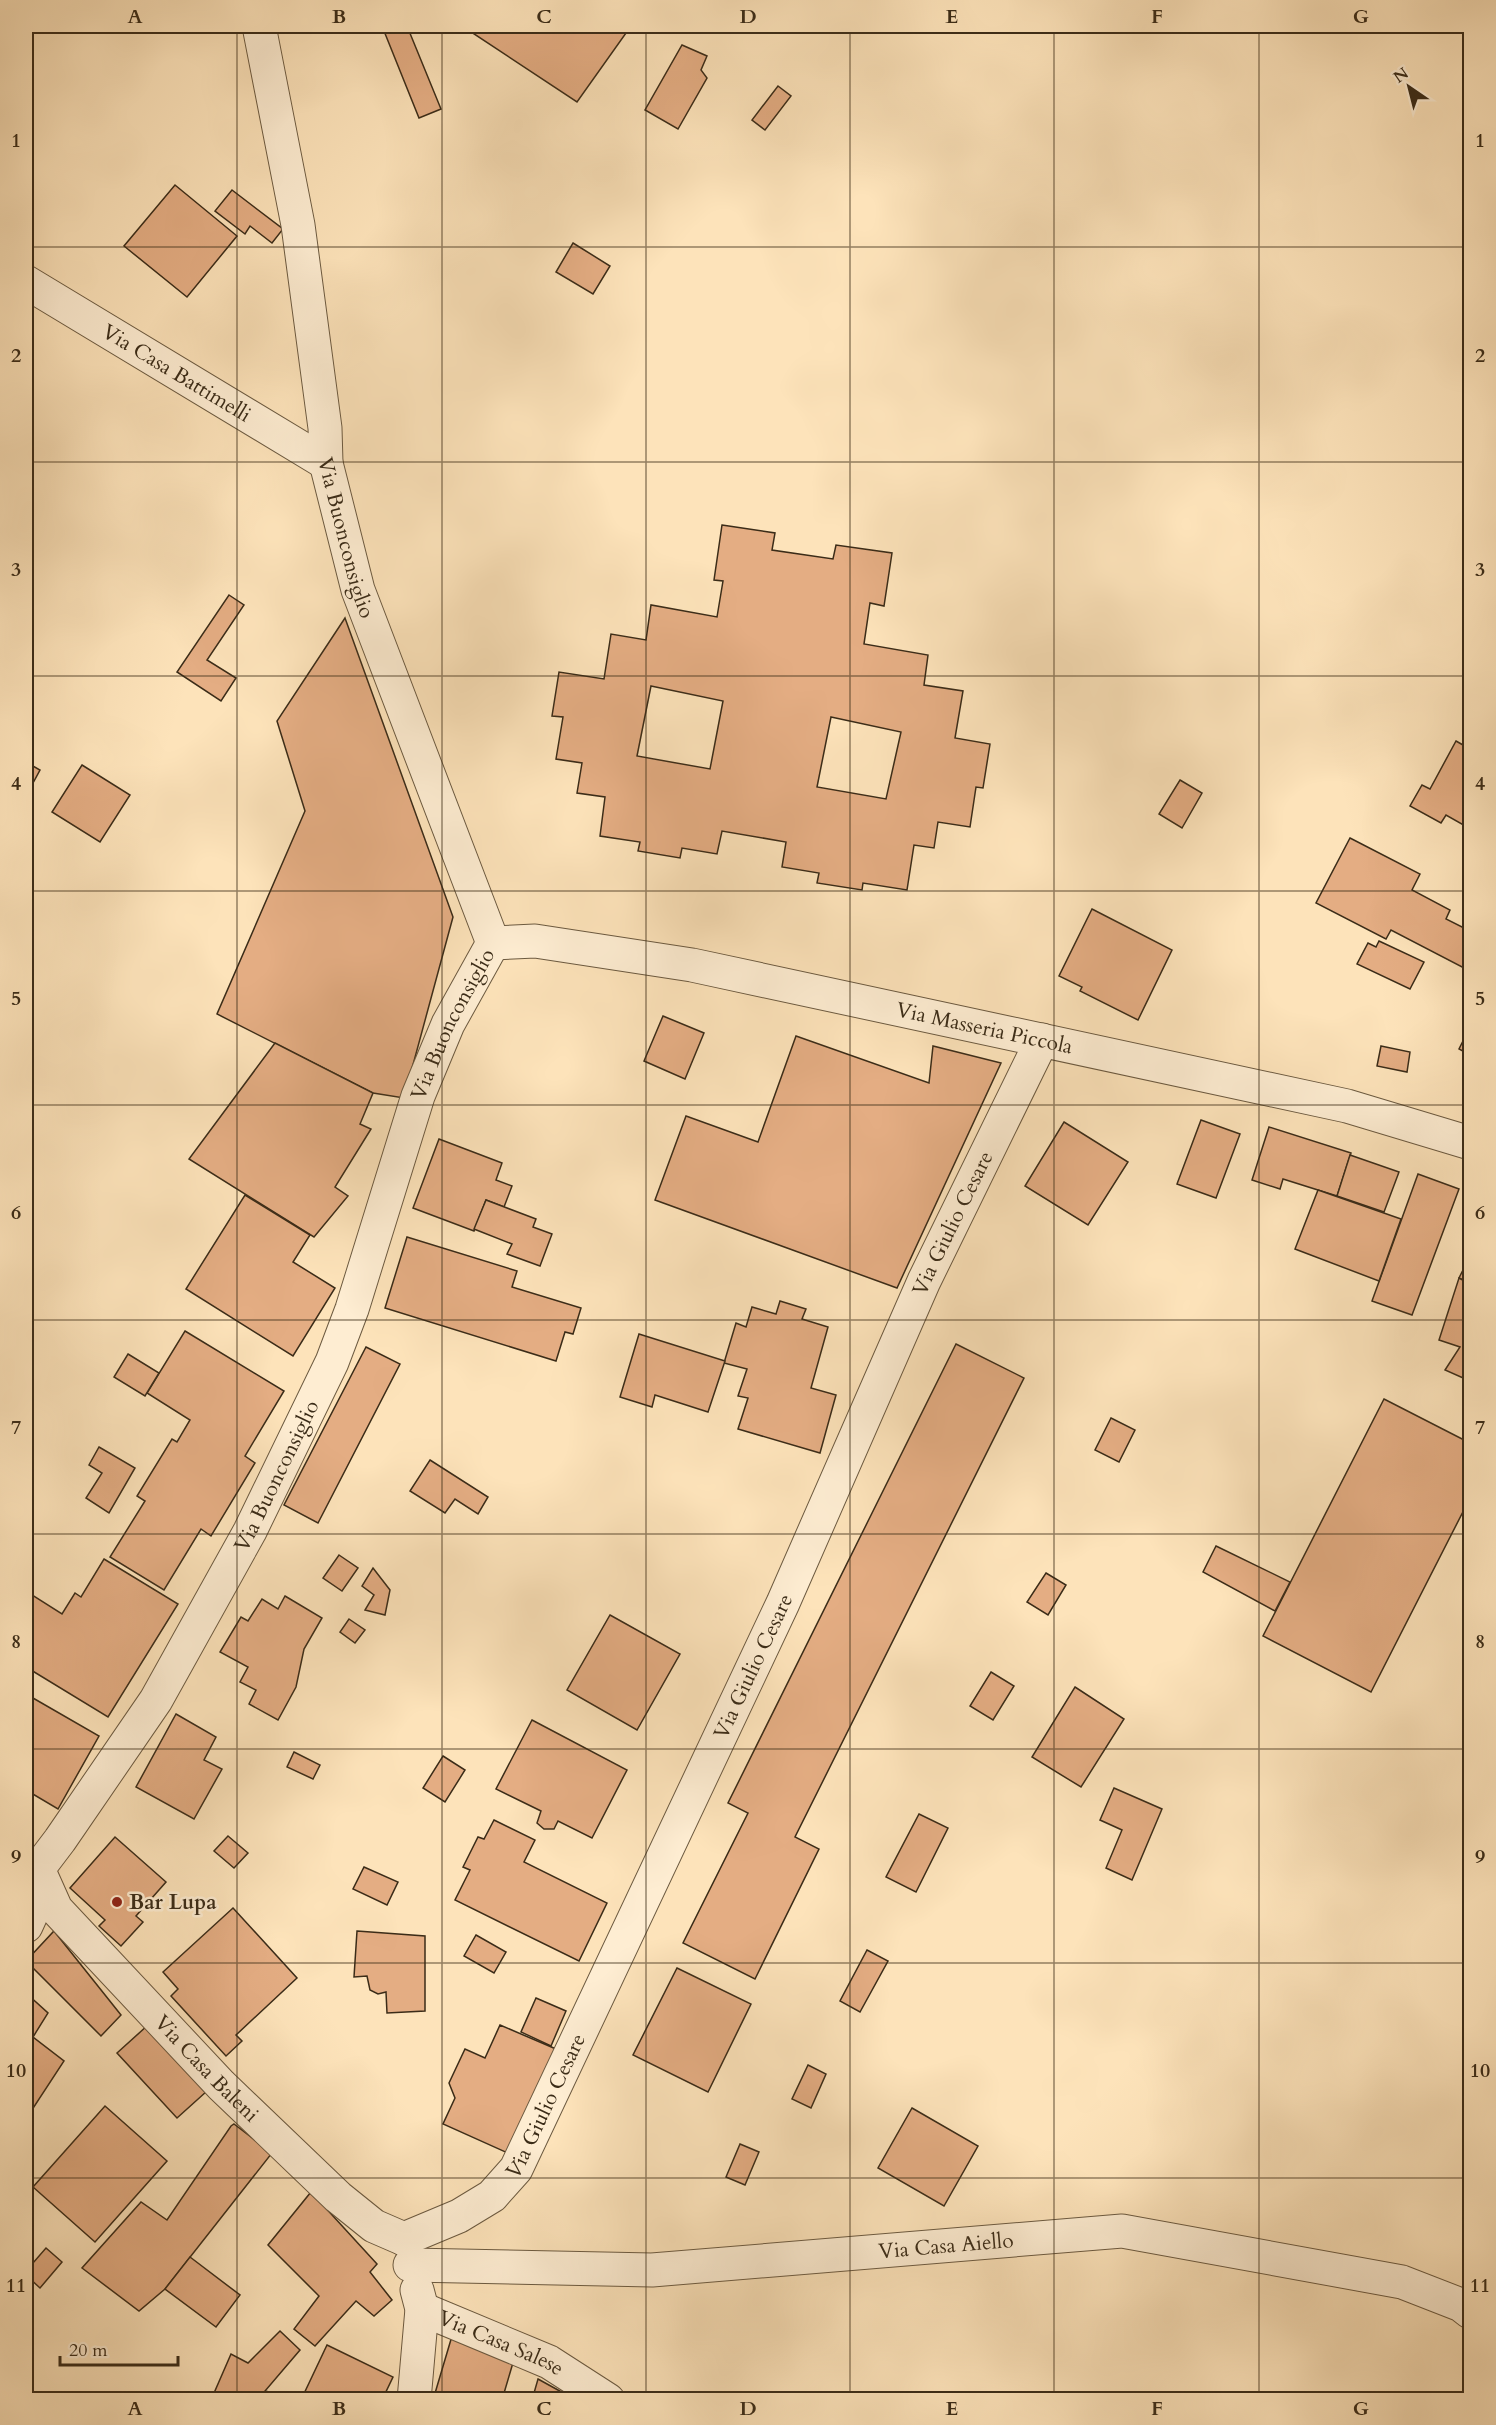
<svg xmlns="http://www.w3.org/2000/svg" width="1496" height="2425" font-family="Cardo,serif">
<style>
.building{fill:#e4ad83;stroke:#3b2c18;stroke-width:1.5;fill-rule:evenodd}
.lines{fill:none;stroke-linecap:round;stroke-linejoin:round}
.minor-casing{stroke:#6c5a40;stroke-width:35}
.minor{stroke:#feedd2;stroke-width:33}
.grid{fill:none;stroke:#3b2c18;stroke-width:1.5;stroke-opacity:0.55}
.poi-dot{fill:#8f2418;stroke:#feedd2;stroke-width:2}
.labels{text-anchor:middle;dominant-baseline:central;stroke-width:5;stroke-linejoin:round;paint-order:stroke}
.street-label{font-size:21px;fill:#3b2c18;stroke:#feedd2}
.poi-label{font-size:21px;font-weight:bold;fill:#3b2c18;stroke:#feedd2;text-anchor:start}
.neatline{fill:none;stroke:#3b2c18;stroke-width:2}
.grid-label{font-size:20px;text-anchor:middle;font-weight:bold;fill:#3b2c18}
</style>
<rect width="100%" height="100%" fill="#fde3ba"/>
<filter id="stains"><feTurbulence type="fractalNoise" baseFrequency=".00333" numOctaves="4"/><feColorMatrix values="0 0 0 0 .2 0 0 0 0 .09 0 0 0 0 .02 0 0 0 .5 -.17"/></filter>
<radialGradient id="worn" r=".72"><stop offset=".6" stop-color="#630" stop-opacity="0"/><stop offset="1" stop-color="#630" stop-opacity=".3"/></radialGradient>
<g class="building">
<path d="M382,26H407L441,109L419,118Z"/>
<path d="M462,26H631L577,102Z"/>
<path d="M682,45L707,56L701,70L707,78L678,129L645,110Z"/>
<path d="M778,86L791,96L765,130L752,120Z"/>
<path d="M175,185L237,236L187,297L124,246Z"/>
<path d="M232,190L283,229L272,243L250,226L245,234L215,211Z"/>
<path d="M573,243L610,266L593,294L556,272Z"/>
<path d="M722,525L775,533L772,550L833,559L836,545L892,553L884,606L870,603L864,644L928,655L924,685L963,691L955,738L990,744L983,788L976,787L970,827L938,822L934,848L914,845L907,890L863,883L862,890L817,883L819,873L782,867L786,842L722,831L717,854L682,848L680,858L638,851L640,842L600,836L605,797L577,793L582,763L556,759L563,717L552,716L559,672L604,679L611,634L646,640L651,605L717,617L723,581L714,580ZM651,686L723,701L710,769L637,756ZM831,717L901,732L886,799L817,787Z"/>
<path d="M229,595L244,605L207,660L236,678L221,701L177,672Z"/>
<path d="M345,618L453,917L404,1098L373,1093L217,1014L305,811L277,721Z"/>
<path d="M1456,741L1470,749V840L1464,837L1469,828L1446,815L1441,823L1410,806L1422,785L1430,789Z"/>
<path d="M26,762L40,770L26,796Z"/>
<path d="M82,765L130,795L100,842L52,812Z"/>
<path d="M1180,780L1202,793L1182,828L1159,814Z"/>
<path d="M1350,838L1420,874L1412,890L1450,910L1446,919L1470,931V955L1464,968L1391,930L1386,939L1316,903Z"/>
<path d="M1092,909L1172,950L1138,1020L1080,991L1082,987L1059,976Z"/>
<path d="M1379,941L1424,962L1410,989L1357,964L1368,943L1376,947Z"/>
<path d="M663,1016L704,1033L685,1079L644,1061Z"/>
<path d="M1470,1027V1055L1459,1049Z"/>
<path d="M796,1036L929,1083L933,1046L1001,1063L897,1288L655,1200L686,1116L758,1142Z"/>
<path d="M275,1043L373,1093L360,1124L371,1129L335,1187L348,1196L314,1237L189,1159Z"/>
<path d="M1381,1046L1410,1052L1407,1072L1377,1066Z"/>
<path d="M1201,1120L1240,1134L1216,1198L1177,1184Z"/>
<path d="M1064,1122L1128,1162L1088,1225L1025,1186Z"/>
<path d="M1269,1127L1351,1153L1337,1196L1283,1179L1280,1189L1252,1180Z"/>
<path d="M439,1139L502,1163L496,1180L512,1186L504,1207L486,1200L474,1231L413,1208Z"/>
<path d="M1350,1155L1399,1172L1384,1212L1337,1196Z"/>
<path d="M1418,1174L1459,1189L1412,1315L1372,1301Z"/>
<path d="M1318,1190L1401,1219L1379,1281L1295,1249Z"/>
<path d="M245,1195L310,1235L293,1262L335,1288L293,1356L186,1289Z"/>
<path d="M486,1200L536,1219L533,1227L552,1234L540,1266L507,1254L512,1244L474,1229Z"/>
<path d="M407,1237L517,1271L512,1287L581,1308L573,1334L565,1332L556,1361L385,1308Z"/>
<path d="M1470,1256V1284L1459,1278Z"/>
<path d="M1459,1278L1470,1284V1381L1445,1370L1460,1347L1439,1340Z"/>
<path d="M780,1301L806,1309L802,1319L828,1327L811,1388L836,1395L820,1453L738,1429L748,1398L738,1396L747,1369L724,1363L736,1323L746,1327L752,1307L776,1314Z"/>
<path d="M185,1331L284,1391L245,1456L255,1463L211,1536L201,1529L164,1590L110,1557L145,1501L137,1496L172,1439L177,1442L190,1420L147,1393Z"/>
<path d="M639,1334L725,1361L708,1412L655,1395L652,1407L620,1397Z"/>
<path d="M956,1344L1024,1378L795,1837L819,1849L755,1979L683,1943L748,1813L728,1803Z"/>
<path d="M366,1347L400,1364L318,1523L284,1505Z"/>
<path d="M128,1354L159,1373L145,1396L114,1377Z"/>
<path d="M1384,1399L1470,1443V1498L1371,1692L1263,1636Z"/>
<path d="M1111,1418L1135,1430L1119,1462L1095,1450Z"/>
<path d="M99,1447L135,1468L109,1513L86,1498L102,1473L89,1465Z"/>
<path d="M430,1460L488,1497L478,1514L455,1499L445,1513L410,1491Z"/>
<path d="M1216,1546L1290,1582L1275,1611L1203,1572Z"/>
<path d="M339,1555L358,1568L342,1591L323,1578Z"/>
<path d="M104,1559L178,1604L108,1717L26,1667V1591L62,1614L75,1593L81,1597Z"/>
<path d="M373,1568L390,1590L385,1615L365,1610L374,1595L362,1586Z"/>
<path d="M1046,1573L1066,1585L1048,1615L1027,1602Z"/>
<path d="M285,1596L322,1618L304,1649L296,1687L278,1720L249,1704L256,1690L240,1682L248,1667L220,1652L241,1617L248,1621L262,1599L278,1609Z"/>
<path d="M610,1615L680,1654L637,1730L567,1690Z"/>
<path d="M349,1619L365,1630L355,1643L340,1632Z"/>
<path d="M991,1672L1014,1686L993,1720L970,1706Z"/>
<path d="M1075,1687L1124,1719L1081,1787L1032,1757Z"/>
<path d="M26,1694L99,1736L58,1809L26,1790V1769L33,1756L26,1752Z"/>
<path d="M176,1714L216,1737L204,1760L222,1769L194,1819L136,1787Z"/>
<path d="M532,1720L627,1770L592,1838L558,1821L554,1829H544L537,1823L541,1811L496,1789Z"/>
<path d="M294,1752L320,1765L313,1779L287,1767Z"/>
<path d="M443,1756L465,1770L445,1802L423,1788Z"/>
<path d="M1114,1788L1162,1809L1132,1880L1106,1868L1122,1830L1100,1820Z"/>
<path d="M919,1814L948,1828L916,1892L886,1877Z"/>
<path d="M494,1820L535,1840L524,1862L607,1903L579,1961L455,1900L470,1870L463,1867L478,1837L484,1839Z"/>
<path d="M228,1836L248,1853L234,1868L214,1851Z"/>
<path d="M115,1837L166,1882L136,1916L143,1922L121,1946L99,1926L105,1920L70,1888Z"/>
<path d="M364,1867L398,1882L387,1905L353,1889Z"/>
<path d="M233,1908L297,1978L236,2035L242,2041L226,2056L171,1996L178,1989L163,1972Z"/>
<path d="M54,1931L121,2015L101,2036L26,1961Z"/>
<path d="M357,1931L425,1936V2011L387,2013L386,1992L378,1994L370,1990L367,1976L354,1977Z"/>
<path d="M476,1935L506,1952L494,1973L464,1956Z"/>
<path d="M867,1950L888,1961L860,2012L840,2001Z"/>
<path d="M677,1968L751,2004L708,2092L633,2055Z"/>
<path d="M26,1993L48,2013L33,2037L64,2061L26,2119Z"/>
<path d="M536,1998L566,2011L551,2046L521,2032Z"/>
<path d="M148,2025L207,2091L177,2118L117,2053Z"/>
<path d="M500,2025L556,2049L510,2154L443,2124L455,2098L449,2083L465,2049L485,2058Z"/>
<path d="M808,2065L826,2074L811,2108L792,2099Z"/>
<path d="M105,2106L167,2161L95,2242L33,2187Z"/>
<path d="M912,2108L978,2146L944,2206L878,2168Z"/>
<path d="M234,2124L272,2153L165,2289L139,2311L82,2268L141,2202L167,2220L231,2126Z"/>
<path d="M740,2144L759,2152L745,2185L726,2177Z"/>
<path d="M311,2192L377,2264L370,2272L392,2300L374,2316L356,2301L315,2346L294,2329L319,2296L268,2245Z"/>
<path d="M46,2248L62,2262L40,2288L26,2275V2271Z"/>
<path d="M190,2257L240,2295L216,2327L165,2289Z"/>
<path d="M280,2331L300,2350L265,2391L282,2395L280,2400H211L231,2354L248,2363Z"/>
<path d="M452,2336L515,2356L502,2400H433Z"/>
<path d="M327,2345L393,2377L382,2400H301Z"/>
<path d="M538,2379L567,2395L566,2400H532Z"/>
</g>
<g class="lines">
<defs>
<g id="minor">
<path id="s1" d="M259,26L298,225L325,428L326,463L358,590L493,943"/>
<path id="s2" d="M26,282L326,463"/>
<path id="s3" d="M493,943L535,941L692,965L1347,1106L1470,1143"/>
<path id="s4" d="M39,1871L56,1909L221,2085L338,2197L374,2226L404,2239"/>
<path id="s5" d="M26,1926L36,1904L38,1869L60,1840L156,1700L250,1531L332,1362L352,1309L418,1096L448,1024L493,943"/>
<path id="s6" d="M404,2239L459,2216L492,2196L516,2169L783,1603L924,1281L1042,1040"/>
<path id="s7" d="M410,2265L652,2270L1122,2231L1402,2282L1461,2305L1470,2312"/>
<path id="s8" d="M422,2309L549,2362L608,2400"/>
<path d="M414,2400L422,2309L417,2290"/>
</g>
</defs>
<use href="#minor" class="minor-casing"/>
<use href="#minor" class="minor"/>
</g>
<path class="grid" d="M237,26V2400M442,26V2400M646,26V2400M850,26V2400M1054,26V2400M1259,26V2400M26,247H1470M26,462H1470M26,676H1470M26,891H1470M26,1105H1470M26,1320H1470M26,1534H1470M26,1749H1470M26,1963H1470M26,2178H1470"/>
<circle class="poi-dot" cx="117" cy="1902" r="6"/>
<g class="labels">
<g class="street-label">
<text stroke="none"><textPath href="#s2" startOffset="176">Via Casa Battimelli</textPath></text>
<text stroke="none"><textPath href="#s1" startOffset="520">Via Buonconsiglio</textPath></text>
<text stroke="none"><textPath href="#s5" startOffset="1006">Via Buonconsiglio</textPath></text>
<text stroke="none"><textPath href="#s3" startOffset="500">Via Masseria Piccola</textPath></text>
<text stroke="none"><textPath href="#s6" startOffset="1176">Via Giulio Cesare</textPath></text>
<text stroke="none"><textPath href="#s5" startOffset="520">Via Buonconsiglio</textPath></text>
<text stroke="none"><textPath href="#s6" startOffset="690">Via Giulio Cesare</textPath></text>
<text stroke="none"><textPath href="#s4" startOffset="261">Via Casa Baleni</textPath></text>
<text stroke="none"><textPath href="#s6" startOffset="204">Via Giulio Cesare</textPath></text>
<text stroke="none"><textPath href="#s7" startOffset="537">Via Casa Aiello</textPath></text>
<text stroke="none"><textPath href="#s8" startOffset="86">Via Casa Salese</textPath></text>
</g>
<g class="poi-label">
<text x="129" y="1902">Bar Lupa</text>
</g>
</g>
<rect width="1496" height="2425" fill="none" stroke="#fde3ba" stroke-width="66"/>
<g transform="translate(1409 87) rotate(325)" stroke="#feedd2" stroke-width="4.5" paint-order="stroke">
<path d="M0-4.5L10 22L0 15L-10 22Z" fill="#3b2c18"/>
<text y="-9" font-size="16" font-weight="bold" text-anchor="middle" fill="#3b2c18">N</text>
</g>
<path d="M60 2356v9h118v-9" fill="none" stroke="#3b2c18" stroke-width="3"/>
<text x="69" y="2356" font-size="18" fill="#3b2c18" stroke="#feedd2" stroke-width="4.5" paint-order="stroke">20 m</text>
<rect x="33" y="33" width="1430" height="2359" class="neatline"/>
<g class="grid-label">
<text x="135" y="23">A</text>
<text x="339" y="23">B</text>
<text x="544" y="23">C</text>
<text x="748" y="23">D</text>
<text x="952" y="23">E</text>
<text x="1157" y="23">F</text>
<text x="1361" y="23">G</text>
<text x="16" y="147">1</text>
<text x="1480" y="147">1</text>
<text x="16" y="362">2</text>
<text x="1480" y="362">2</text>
<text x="16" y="576">3</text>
<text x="1480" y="576">3</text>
<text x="16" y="790">4</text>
<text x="1480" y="790">4</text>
<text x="16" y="1005">5</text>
<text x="1480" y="1005">5</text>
<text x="16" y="1219">6</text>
<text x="1480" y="1219">6</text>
<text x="16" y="1434">7</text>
<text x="1480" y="1434">7</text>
<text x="16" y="1648">8</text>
<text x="1480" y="1648">8</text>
<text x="16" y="1863">9</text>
<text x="1480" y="1863">9</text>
<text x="16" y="2077">10</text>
<text x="1480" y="2077">10</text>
<text x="16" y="2292">11</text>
<text x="1480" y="2292">11</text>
<text x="135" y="2415">A</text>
<text x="339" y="2415">B</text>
<text x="544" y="2415">C</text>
<text x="748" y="2415">D</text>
<text x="952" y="2415">E</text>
<text x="1157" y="2415">F</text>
<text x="1361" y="2415">G</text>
</g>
<rect width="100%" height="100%" filter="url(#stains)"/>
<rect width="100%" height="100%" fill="url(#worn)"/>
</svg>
